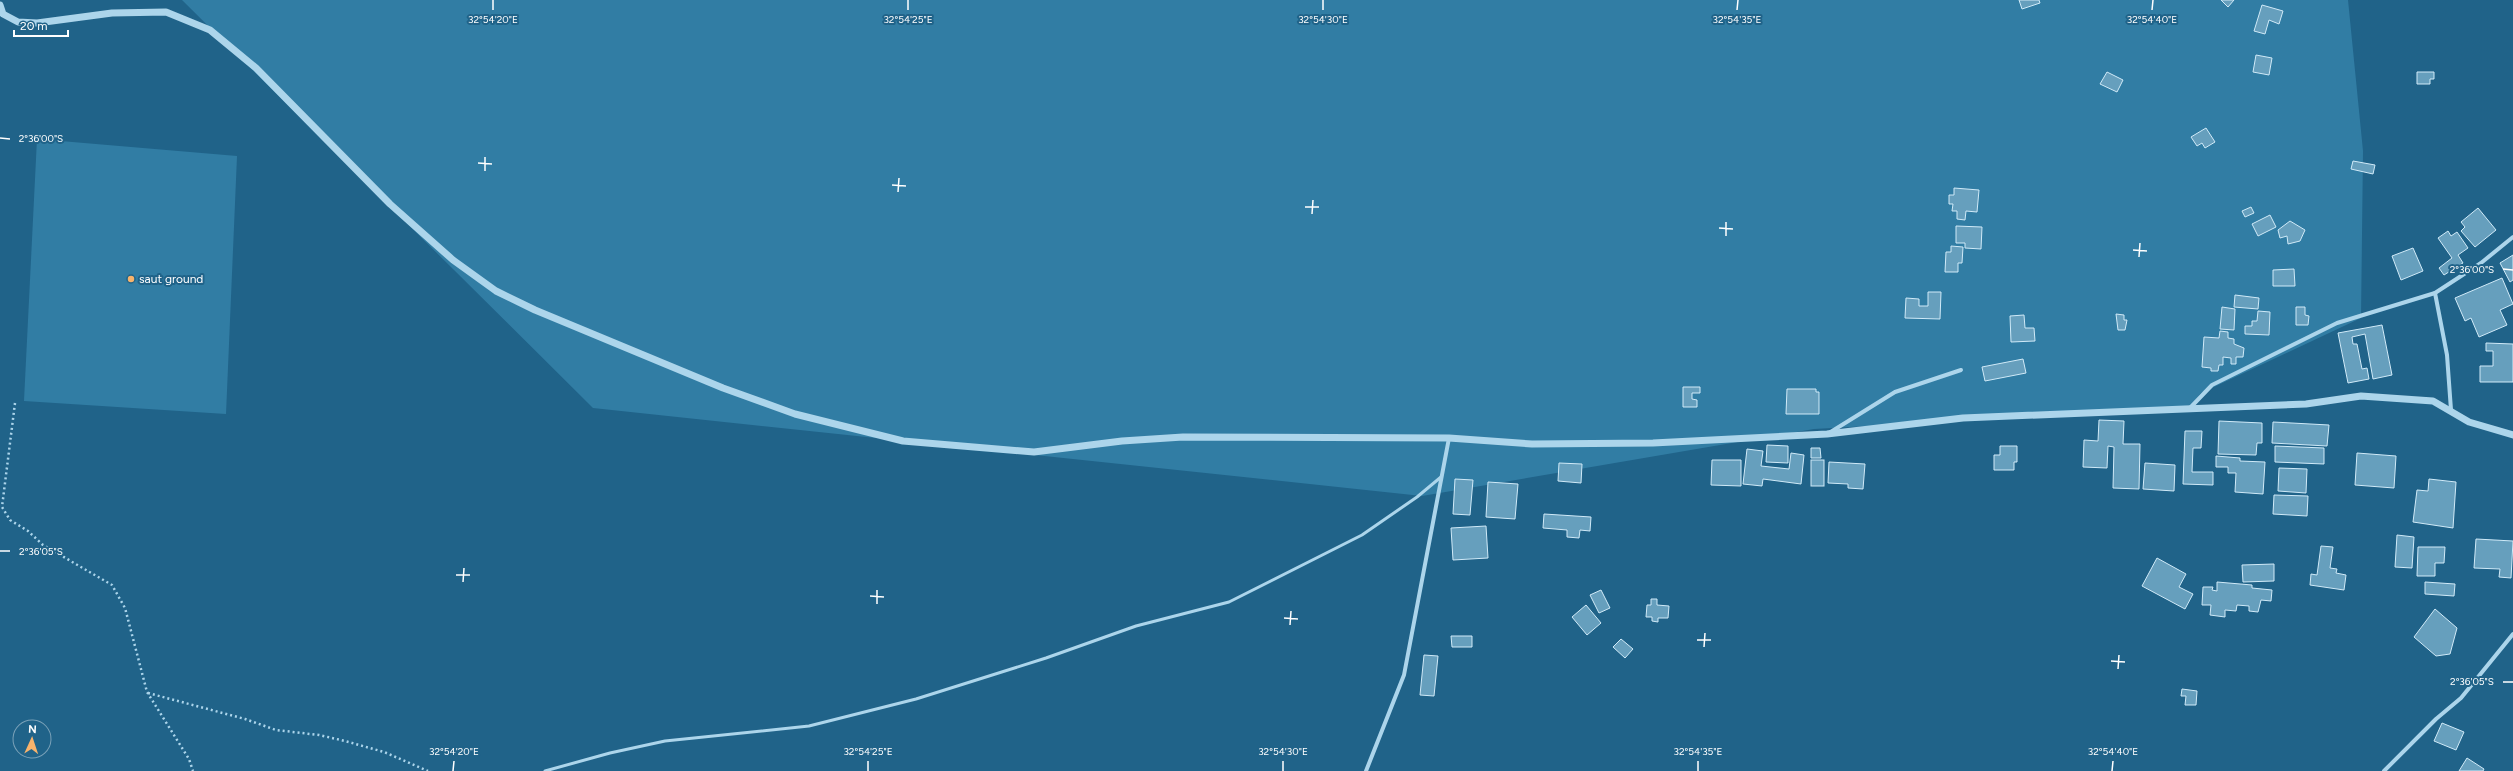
<svg xmlns="http://www.w3.org/2000/svg" width="2513" height="771" font-family="Figtree,sans-serif">
<style>
.green{fill:#317da4}
.building{fill:#669fbd;stroke:#d0eaf8}
.lines{fill:none;stroke-linecap:round;stroke-linejoin:round}
.path{stroke:#acd5eb;stroke-width:2.5;stroke-dasharray:2 3;stroke-linecap:butt}
.service{stroke:#acd5eb;stroke-width:3}
.minor{stroke:#acd5eb;stroke-width:4}
.tertiary{stroke:#acd5eb;stroke-width:7}
.ticks{fill:none;stroke:#fff;stroke-width:1.5}
.poi-dot{fill:#f8b36c;stroke:#206389;stroke-width:1.5}
.labels{text-anchor:middle;dominant-baseline:central;stroke-width:4;stroke-linejoin:round;paint-order:stroke}
.poi-label{font-size:12px;fill:#fff;stroke:#206389;text-anchor:start}
.ticks-label{font-size:10px;text-anchor:middle;fill:#fff;stroke:#206389;stroke-width:4;stroke-linejoin:round;paint-order:stroke}
</style>
<rect width="100%" height="100%" fill="#206389"/>
<g class="green">
<path d="M182,0H2348L2363,151L2361,318L2201,393L2190,406L2179,409L1814,429L1422,496L593,408Z"/>
<path d="M37,139L237,156L226,414L24,401Z"/>
</g>
<g class="building">
<path d="M2019,0H2039L2040,3L2022,9Z"/>
<path d="M2221,0H2234L2228,7Z"/>
<path d="M2262,5L2283,11L2279,24L2269,20L2265,34L2254,31Z"/>
<path d="M2256,55L2272,58L2269,75L2253,72Z"/>
<path d="M2107,72L2123,80L2117,92L2100,84Z"/>
<path d="M2417,72H2434V79H2430V84H2417Z"/>
<path d="M2206,128L2215,142L2205,148L2202,143L2197,146L2191,137Z"/>
<path d="M2353,161L2375,165L2373,174L2351,169Z"/>
<path d="M1954,188L1979,190L1977,212L1966,211L1965,220L1957,219V211H1952L1953,204H1949V195H1954Z"/>
<path d="M2251,207L2254,213L2245,217L2242,211Z"/>
<path d="M2478,208L2496,230L2475,247L2461,231L2465,227L2461,222Z"/>
<path d="M2270,215L2276,227L2258,236L2252,224Z"/>
<path d="M2290,221L2305,230L2300,241L2288,244L2287,236L2280,238L2278,230Z"/>
<path d="M1956,226L1982,227L1981,249L1965,248V243H1956Z"/>
<path d="M2448,231L2451,236L2457,232L2468,248L2458,255L2463,263L2444,275L2439,268L2452,258L2438,238Z"/>
<path d="M1951,246L1963,247L1962,263H1958V272H1945L1946,252H1951Z"/>
<path d="M2413,248L2423,271L2401,280L2392,256Z"/>
<path d="M2513,255V280L2510,282L2500,263Z"/>
<path d="M2294,269L2295,286H2273V270Z"/>
<path d="M2502,278L2513,304L2500,310L2507,325L2479,337L2471,318L2465,321L2455,298Z"/>
<path d="M1928,292H1941L1940,319L1905,318L1906,298L1919,299V306H1928Z"/>
<path d="M2235,295L2259,298L2258,309L2234,307Z"/>
<path d="M2222,307L2235,309L2234,330L2220,329Z"/>
<path d="M2296,307H2305V315L2309,316L2308,325H2296Z"/>
<path d="M2258,311L2270,312L2269,335L2245,334V326H2252V321H2257Z"/>
<path d="M2116,314L2124,315V320H2127L2125,330H2118Z"/>
<path d="M2024,315L2025,328H2034L2035,341L2011,342L2010,316Z"/>
<path d="M2382,325L2392,375L2373,379L2365,334L2352,337L2353,344H2357L2362,369L2367,368L2369,379L2348,383L2338,333Z"/>
<path d="M2220,331L2228,332V338L2234,339V344L2244,348L2243,357H2236V364H2231V358L2223,357V365H2219L2218,371H2211V368L2202,367L2204,337L2219,338Z"/>
<path d="M2486,343L2513,344V382H2480V366H2493V351H2486Z"/>
<path d="M2023,359L2026,373L1985,381L1982,367Z"/>
<path d="M1683,387H1700V393H1692V399L1697,400V407H1683Z"/>
<path d="M1787,389H1816V392H1819V414H1786Z"/>
<path d="M2099,420L2124,421L2123,444H2140L2139,489L2113,488L2114,447L2108,446L2107,468L2083,467L2084,440L2098,441Z"/>
<path d="M2219,421L2262,423V443H2257L2256,455L2218,454Z"/>
<path d="M2273,422L2329,425L2327,446L2272,443Z"/>
<path d="M2185,431H2202L2201,448H2193L2192,472H2213V485L2183,484Z"/>
<path d="M1767,445L1788,446V463L1766,462Z"/>
<path d="M2000,446H2017V462H2014V470H1994V455H2000Z"/>
<path d="M2275,446L2324,448V464L2275,462Z"/>
<path d="M1811,448H1820L1821,458H1811Z"/>
<path d="M1747,449L1763,451L1761,466L1789,469L1791,453L1804,455L1801,484L1763,479L1762,486L1743,484Z"/>
<path d="M2357,453L2396,456L2394,488L2355,485Z"/>
<path d="M2216,456L2240,458V461L2265,462L2263,494L2235,492L2236,473H2228V467H2216Z"/>
<path d="M1712,460H1741V486L1711,485Z"/>
<rect x="1811" y="460" width="13" height="26"/>
<path d="M1829,462L1865,464L1863,489L1848,488V484L1828,483Z"/>
<path d="M1559,463L1582,464L1581,483L1558,481Z"/>
<path d="M2145,463L2175,465L2174,491L2143,489Z"/>
<path d="M2279,468L2307,469L2306,493L2278,491Z"/>
<path d="M1455,479L1473,480L1470,515L1453,514Z"/>
<path d="M2429,479L2456,482L2453,528L2413,522L2417,490L2428,491Z"/>
<path d="M1488,482L1518,484L1515,519L1486,517Z"/>
<path d="M2274,495L2308,496L2307,516L2273,514Z"/>
<path d="M1544,514L1591,517L1590,531L1580,530L1579,538L1567,537V530L1543,528Z"/>
<path d="M1486,526L1488,558L1453,560L1451,528Z"/>
<path d="M2397,535L2414,537L2412,568L2395,567Z"/>
<path d="M2476,539L2513,541L2511,578L2499,577L2500,569L2474,568Z"/>
<path d="M2321,546L2333,547L2330,568L2337,569L2336,573L2346,575L2344,590L2310,585L2311,574L2317,575Z"/>
<path d="M2418,547H2445L2444,563H2435V576H2417Z"/>
<path d="M2157,558L2186,574L2179,587L2193,594L2185,609L2142,586Z"/>
<path d="M2274,564V581L2243,582L2242,565Z"/>
<path d="M2217,582L2252,585V588L2272,590L2271,601L2261,600L2258,612L2249,611V606L2237,605L2236,611L2225,610V617L2210,615L2211,605H2202L2203,587H2213L2212,590L2217,591Z"/>
<path d="M2425,582L2455,584L2454,596L2425,594Z"/>
<path d="M1601,590L1610,608L1599,613L1590,595Z"/>
<path d="M1651,599H1657V605L1669,606L1668,618H1658V622L1652,621V617H1646L1647,605H1651Z"/>
<path d="M1586,605L1601,623L1587,635L1572,617Z"/>
<path d="M2435,609L2457,628L2450,654L2436,656L2414,637Z"/>
<path d="M1451,636H1472V647H1452Z"/>
<path d="M1621,639L1633,649L1625,658L1613,647Z"/>
<path d="M1424,655L1438,656L1434,696L1420,695Z"/>
<path d="M2182,689L2197,691L2196,705H2185L2186,696H2181Z"/>
<path d="M2442,723L2464,732L2456,750L2434,741Z"/>
<path d="M2467,758L2484,769L2483,771H2459Z"/>
</g>
<g class="lines">
<g class="path">
<path d="M15,403L2,507L10,520L28,531L43,545L112,585L125,608L147,692L189,759L193,771"/>
<path d="M148,693L245,719L276,730L319,735L345,741L384,752L428,771"/>
</g>
<path class="service" d="M545,771L610,753L665,741L809,726L916,699L1046,658L1136,626L1229,602L1362,535L1417,497L1441,477"/>
<g class="minor">
<path d="M2435,293L2447,355L2451,410"/>
<path d="M2189,409L2212,385L2337,323L2435,293L2481,263L2513,237"/>
<path d="M1829,433L1895,392L1961,370"/>
<path d="M1366,771L1404,675L1449,438"/>
<path d="M2384,771L2436,719L2461,698L2513,634"/>
</g>
<path class="tertiary" d="M0,5L3,14L18,22L37,23L112,13L166,12L210,30L256,68L390,204L453,260L496,291L535,310L723,388L795,414L903,441L1034,452L1122,441L1183,437L1449,438L1532,444L1653,443L1827,434L1963,418L2306,404L2361,396L2433,401L2469,422L2513,435"/>
</g>
<path class="ticks" d="M493,10V0M908,10V0M1323,10V0M1737,10L1738,0M2152,10L2153,0M0,138L10,139M478,163L492,164M485,171V157M892,185L906,186M898,192L899,178M1305,207H1319M1312,214L1313,200M1719,228L1733,229M1726,236V222M2133,250L2147,251M2139,257L2140,243M2503,269L2513,270M0,551H10M456,575H470M463,582L464,568M870,596L884,597M877,604V590M1284,618L1298,619M1290,625L1291,611M1697,640H1711M1704,647L1705,633M2111,661L2125,662M2118,669L2119,655M2503,682H2513M453,771L454,761M868,771V761M1283,771V761M1698,771V761M2112,771L2113,761"/>
<circle class="poi-dot" cx="131" cy="279" r="4"/>
<g class="labels">
<g class="poi-label">
<text x="139" y="279">saut ground</text>
</g>
</g>
<g class="ticks-label">
<text x="493" y="23">32°54'20"E</text>
<text x="908" y="23">32°54'25"E</text>
<text x="1323" y="23">32°54'30"E</text>
<text x="1737" y="23">32°54'35"E</text>
<text x="2152" y="23">32°54'40"E</text>
<text x="41" y="142">2°36'00"S</text>
<text x="2472" y="273">2°36'00"S</text>
<text x="41" y="555">2°36'05"S</text>
<text x="2472" y="685">2°36'05"S</text>
<text x="454" y="755">32°54'20"E</text>
<text x="868" y="755">32°54'25"E</text>
<text x="1283" y="755">32°54'30"E</text>
<text x="1698" y="755">32°54'35"E</text>
<text x="2113" y="755">32°54'40"E</text>
</g>
<g transform="translate(32 739) rotate(3)"><circle r="19" fill="#206389" stroke="#79a1b8"/>
<path d="M0-3L7 15L0 10L-7 15Z" fill="#f8b36c"/>
<text y="-6" font-size="11" font-weight="bold" text-anchor="middle" fill="#ffffff">N</text>
</g>
<path d="M14 30v6h54v-6" fill="none" stroke="#ffffff" stroke-width="2"/>
<text x="20" y="30" font-size="12" fill="#ffffff" stroke="#206389" stroke-width="3" paint-order="stroke">20 m</text>
</svg>
